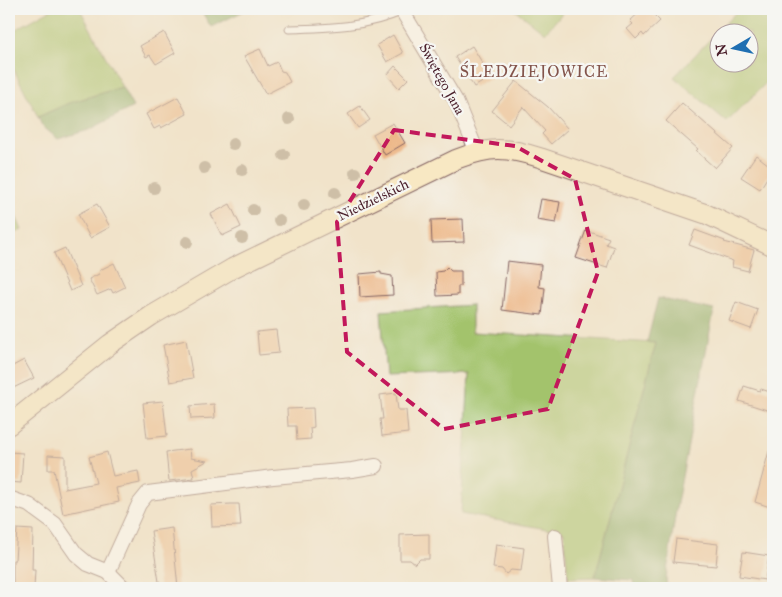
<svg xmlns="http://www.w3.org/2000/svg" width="782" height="597" font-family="'IM FELL Great Primer',serif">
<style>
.green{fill:#a3c36c;stroke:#76714c;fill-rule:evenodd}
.forest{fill:#82a960;stroke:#666446}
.building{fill:#edb787}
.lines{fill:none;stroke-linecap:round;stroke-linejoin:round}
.lane-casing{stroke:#846463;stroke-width:9}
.street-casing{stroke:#846463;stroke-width:16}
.secondary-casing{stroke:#846463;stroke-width:21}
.lane{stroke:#fff;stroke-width:7}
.street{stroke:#fff;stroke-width:14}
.secondary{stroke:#f8e8c3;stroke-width:19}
.tree{fill:#a4927d}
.marked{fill:none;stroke:#c2185b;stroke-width:4;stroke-dasharray:10 6;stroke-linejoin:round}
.labels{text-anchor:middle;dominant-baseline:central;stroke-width:4.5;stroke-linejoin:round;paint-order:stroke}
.street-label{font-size:14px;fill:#4a1f2b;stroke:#f6f6f2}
.quarter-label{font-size:16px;letter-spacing:1px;fill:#83544b;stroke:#f6f6f2}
</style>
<rect width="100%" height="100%" fill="#f6f6f2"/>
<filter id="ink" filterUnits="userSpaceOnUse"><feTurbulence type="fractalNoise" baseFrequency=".02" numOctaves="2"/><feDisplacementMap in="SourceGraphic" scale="10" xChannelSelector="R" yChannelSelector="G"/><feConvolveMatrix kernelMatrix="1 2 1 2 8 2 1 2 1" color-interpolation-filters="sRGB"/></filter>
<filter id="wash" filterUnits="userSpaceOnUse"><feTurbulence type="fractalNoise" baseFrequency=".0096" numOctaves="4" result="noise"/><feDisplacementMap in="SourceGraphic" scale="20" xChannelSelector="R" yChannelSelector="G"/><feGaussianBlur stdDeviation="1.12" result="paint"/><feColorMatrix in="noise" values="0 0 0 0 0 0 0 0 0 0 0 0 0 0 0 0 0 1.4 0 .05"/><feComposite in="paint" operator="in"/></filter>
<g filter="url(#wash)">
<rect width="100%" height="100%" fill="#f1e3ca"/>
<g class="green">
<path d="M52,9H80L122,87L69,103L38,117L14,70L9,72V33Z"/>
<path d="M514,9H566L545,33Z"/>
<path d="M739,9H773V76L727,122L674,77ZM750,32V62H720V32Z"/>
<path d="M9,200L22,230L9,236Z"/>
<path d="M472,305V332L656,343L595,577L568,578L564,532L461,514L469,374L386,377L381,311Z"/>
</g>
<g class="forest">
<path d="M200,9H248L211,27Z"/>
<path d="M122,87L133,107L89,130L58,139L42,126L38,117L69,103Z"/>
<path d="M658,298L714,310L677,503L666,578L667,588H634L633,580L595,577L656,343L647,342Z"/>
</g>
<g id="blocks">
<g class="building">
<path d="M643,9H648L660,21L644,36L642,33L636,39L627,29L633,24L630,21Z"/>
<path d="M164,32L175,53L156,64L150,55L146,57L140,46Z"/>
<path d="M393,35L403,53L387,62L377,45Z"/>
<path d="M472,46L491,77L474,87L455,57Z"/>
<path d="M260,49L268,66L277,62L281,71L285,72L290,82L266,94L244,56Z"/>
<path d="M395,66L408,79L399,88L387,75Z"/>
<path d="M516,81L548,107L568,129L551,144L542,134L545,131L523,107L509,125L492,111Z"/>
<path d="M178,97L187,114L161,128L160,126L154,129L146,114Z"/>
<path d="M682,103L733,148L715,168L696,151L698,149L666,121Z"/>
<path d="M360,106L370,120L358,128L348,114Z"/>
<path d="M393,123L405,143L385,155L373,134Z"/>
<path d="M756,155L773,168L760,189L741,177Z"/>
<path d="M541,199L560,202L556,223L537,220Z"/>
<path d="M97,204L110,227L90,238L78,214Z"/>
<path d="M230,204L241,227L222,236L211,214Z"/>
<path d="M463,219L464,242L432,243L431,220Z"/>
<path d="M586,230L609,238L606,244L614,247L607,268L576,258Z"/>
<path d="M695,230L725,241L724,242L754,250L748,271L732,267L733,261L689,245Z"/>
<path d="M65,248L81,286L70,291L54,253Z"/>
<path d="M507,261L541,265L539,287L545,288L542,315L502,310Z"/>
<path d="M114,263L125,287L113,293L111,289L97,295L89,279L99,274L100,270Z"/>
<path d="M447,267L451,271H461V286H458V295L437,296L436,272L443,271Z"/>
<path d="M381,272V274L392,276L393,295L360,297L359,274Z"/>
<path d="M736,302L758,310L751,329L729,321Z"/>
<path d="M276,330L279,353L259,355L257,332Z"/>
<path d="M186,340L193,378L170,382L163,345Z"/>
<path d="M24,360L34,378L9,390V368Z"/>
<path d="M744,386L760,391L761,389L773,393V402L770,411L739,401Z"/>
<path d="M396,393L398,410H406L408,433L382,436L380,419H383L380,395Z"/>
<path d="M163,401L167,436L147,438L143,403Z"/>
<path d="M214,404L215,418L191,419L190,406Z"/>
<path d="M313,408L314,427L310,428L311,439L297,440L296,426H288L287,409Z"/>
<path d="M190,449L191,458L207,461L192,469L194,478L169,481L166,452Z"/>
<path d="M769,451L773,452V508L755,502Z"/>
<path d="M9,452L23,453L21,483L9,482Z"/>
<path d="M107,452L113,476L138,471L140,483L116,488L119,502L63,514L54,470H48V455L65,456V489L96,483L89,457Z"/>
<path d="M231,504H239L241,526L212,527L211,505Z"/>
<path d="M172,528L178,588H160L151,531Z"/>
<path d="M17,529L33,530L32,570H35L34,588H13V560H15Z"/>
<path d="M429,534V559H420L415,564L410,560H400V535Z"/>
<path d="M676,539L718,544L716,566L673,562Z"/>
<path d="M496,544L524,548L521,571L511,570L506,574L502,569L493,568Z"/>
<path d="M743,552L769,556L765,580L739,576Z"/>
</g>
</g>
</g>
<g filter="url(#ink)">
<use href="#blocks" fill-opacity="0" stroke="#846463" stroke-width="1"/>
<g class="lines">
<defs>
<path id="lane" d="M289,29C329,28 366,27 403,11"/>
<g id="street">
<path d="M401,9L456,101L477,152"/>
<path d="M9,498L29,505L55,524L76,554L88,564L108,572L124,588"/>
<path d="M555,536L560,588"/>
<path d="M108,572L139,504L148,493L273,477L352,470L376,466"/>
</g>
<path id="secondary" d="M9,425L110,344L151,316L233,268L457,159C491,146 506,147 541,158L706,214L773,246"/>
</defs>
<use href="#lane" class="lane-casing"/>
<use href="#street" class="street-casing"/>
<use href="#secondary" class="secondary-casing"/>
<use href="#lane" class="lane"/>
<use href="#street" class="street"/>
<use href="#secondary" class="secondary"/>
</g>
<g class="tree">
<circle cx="289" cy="119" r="6"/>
<circle cx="233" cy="144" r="6"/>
<circle cx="284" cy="155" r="6"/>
<circle cx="204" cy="168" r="6"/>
<circle cx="242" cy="170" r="6"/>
<circle cx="355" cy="173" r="6"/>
<circle cx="154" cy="188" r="6"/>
<circle cx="335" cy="193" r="6"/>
<circle cx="304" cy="205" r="6"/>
<circle cx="253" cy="210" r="6"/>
<circle cx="279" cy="220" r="6"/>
<circle cx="242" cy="238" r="6"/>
<circle cx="187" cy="242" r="6"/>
</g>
</g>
<path d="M0 0H782V597H0ZM394,130L515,146L575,179L598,272L548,409L444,429L347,352L337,222Z" fill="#f1e3ca" fill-opacity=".55" fill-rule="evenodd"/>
<path class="marked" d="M394,130L515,146L575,179L598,272L548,409L444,429L347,352L337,222Z"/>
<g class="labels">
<g class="street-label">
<text transform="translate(442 79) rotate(61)">Świętego Jana</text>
<text transform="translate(373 200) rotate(-26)">Niedzielskich</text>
</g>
<g class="quarter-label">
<text x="534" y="71">ŚLEDZIEJOWICE</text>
</g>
</g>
<rect width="782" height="597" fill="none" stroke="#f6f6f2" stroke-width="30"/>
<g transform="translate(734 48) rotate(261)"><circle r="24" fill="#f6f6f2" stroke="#b1a0a2"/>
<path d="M0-4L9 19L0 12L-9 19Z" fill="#1f6fb2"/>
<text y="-8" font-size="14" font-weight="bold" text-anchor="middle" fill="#4a1f2b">N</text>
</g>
</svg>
